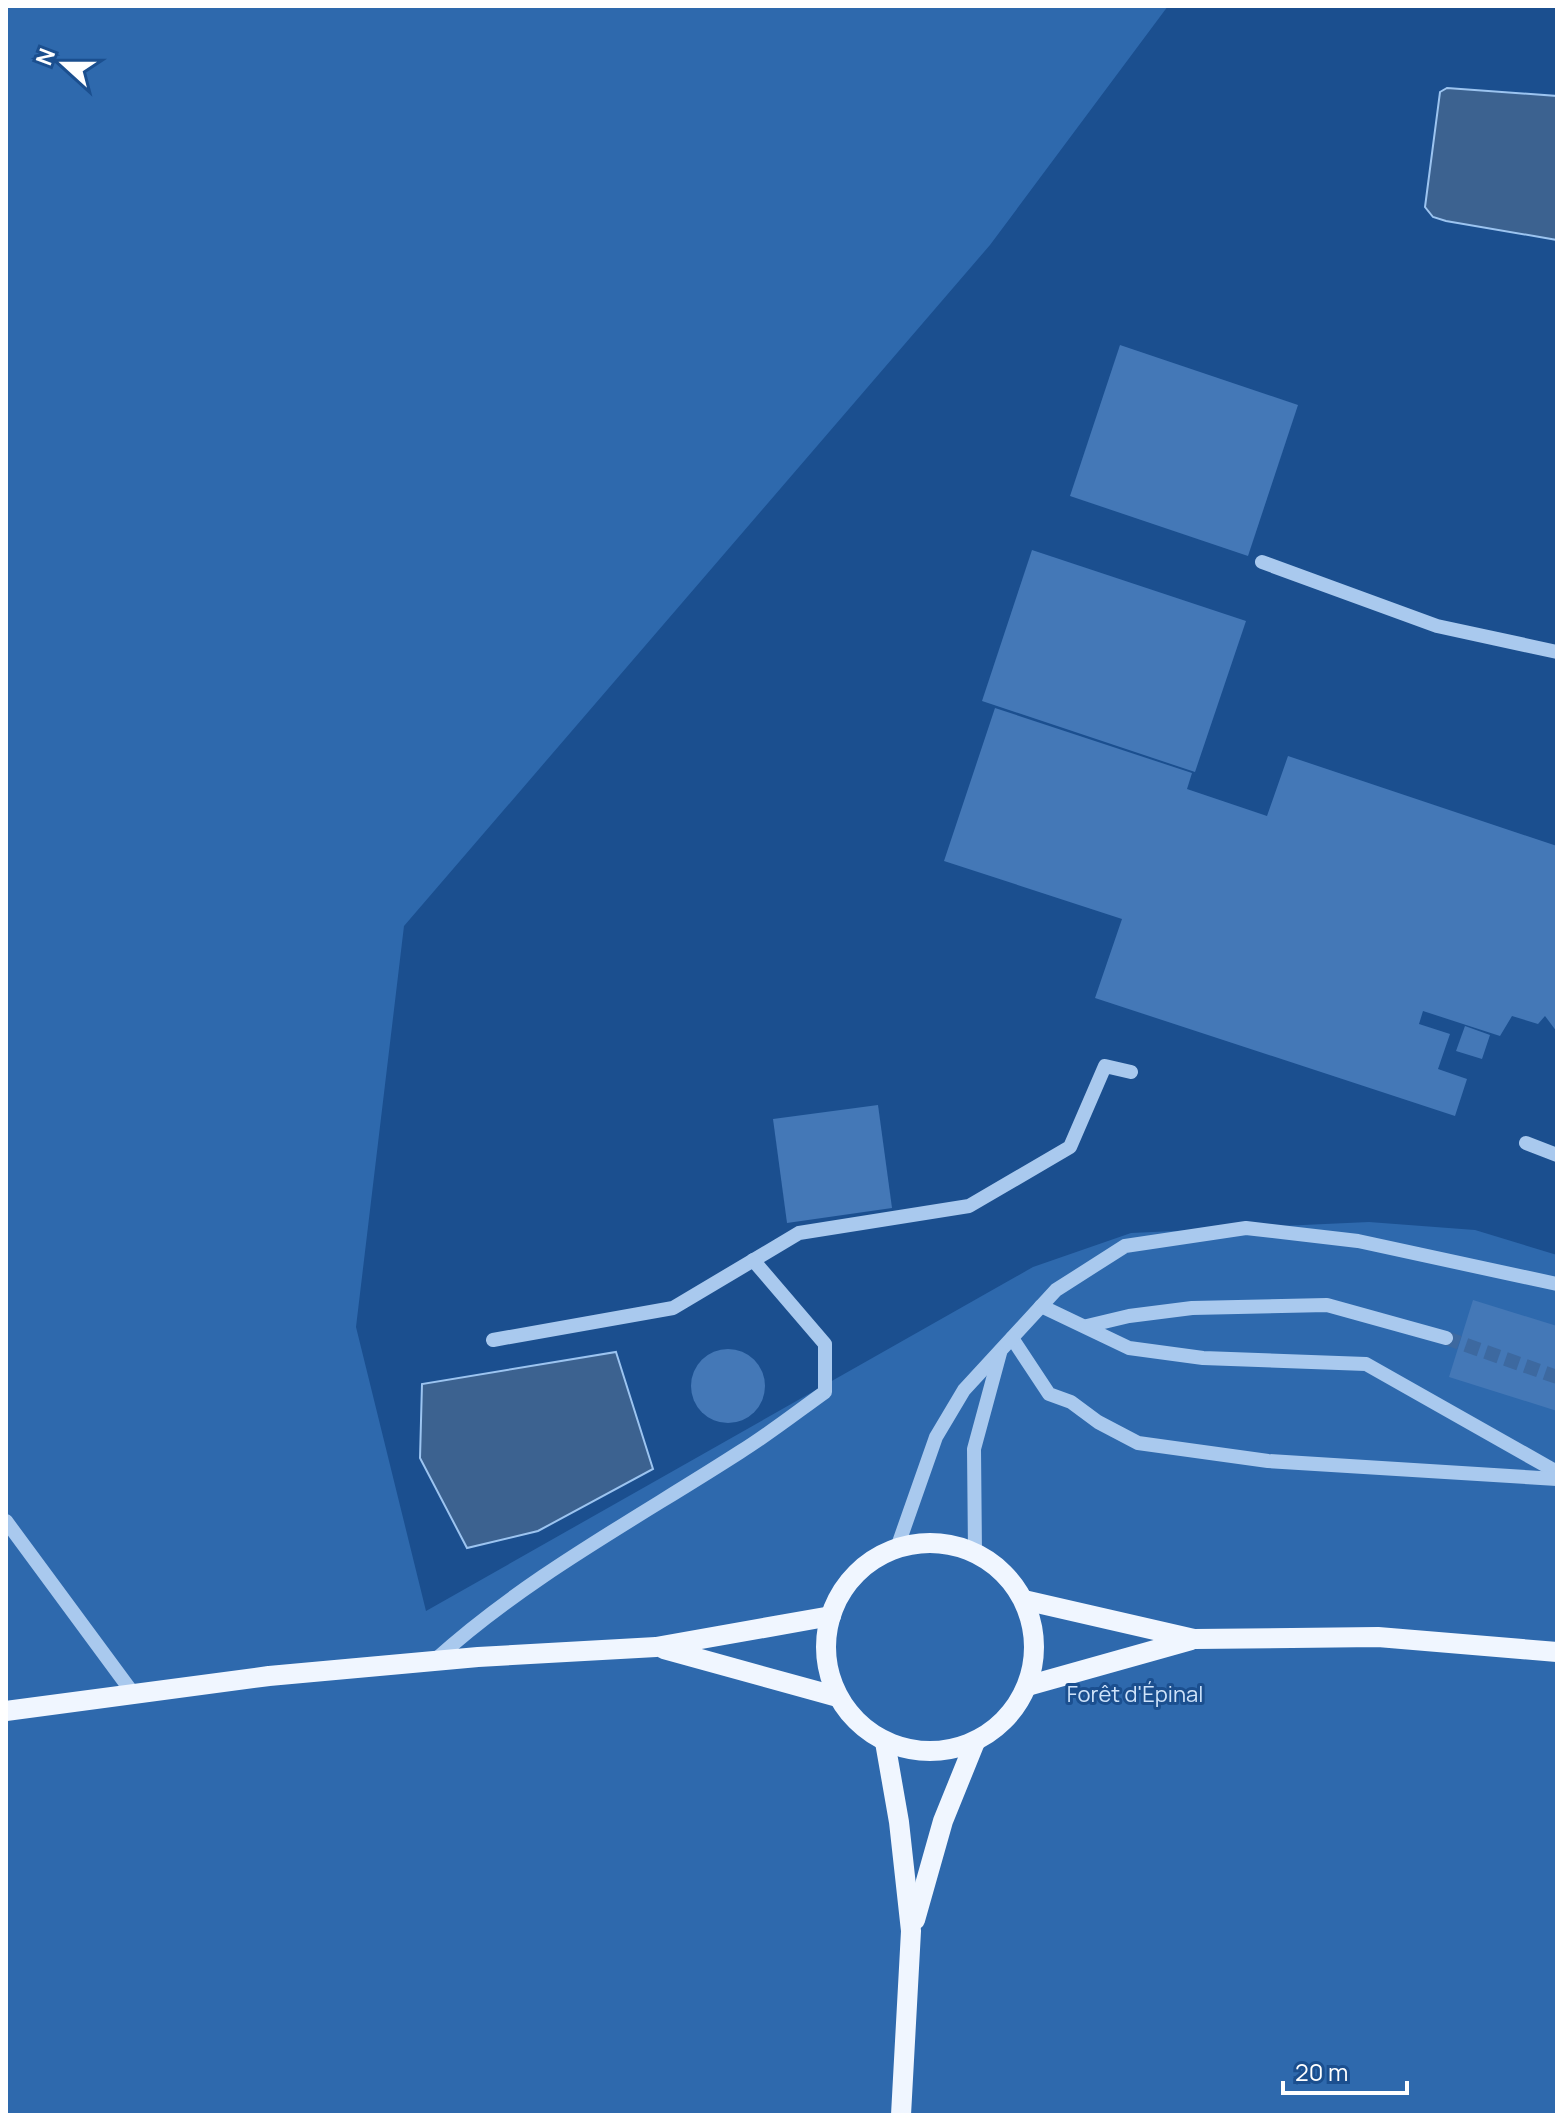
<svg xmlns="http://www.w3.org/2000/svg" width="1563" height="2121" font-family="Manrope,sans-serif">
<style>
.green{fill:#2e69ad}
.water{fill:#3c6290;stroke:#9cc4f0;stroke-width:2}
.building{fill:#4478b7}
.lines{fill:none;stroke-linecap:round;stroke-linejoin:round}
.minor-tunnel{stroke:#3d69a0;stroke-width:14;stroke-dasharray:14 7;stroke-linecap:butt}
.minor{stroke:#a9c9ee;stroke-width:14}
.major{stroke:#f0f6ff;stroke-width:20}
.labels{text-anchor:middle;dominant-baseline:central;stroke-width:6;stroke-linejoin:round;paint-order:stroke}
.park-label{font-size:22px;fill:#cfe3fa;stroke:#1b4f8f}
</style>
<rect width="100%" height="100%" fill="#1b4f8f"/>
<path class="green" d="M6,6H1168L990,245L404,926L356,1327L426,1611L1033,1267L1131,1233L1369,1222L1475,1230L1557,1255V2115H6Z"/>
<g class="water">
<path d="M1447,88L1557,96V240L1446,221L1433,217L1425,207L1440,92Z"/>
<path d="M616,1352L653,1469L538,1531L467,1548L420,1458L422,1384Z"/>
</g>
<g class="building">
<path d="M1120,345L1298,405L1248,556L1070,496Z"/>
<path d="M1032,550L1246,621L1195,772L982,701Z"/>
<path d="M995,708L1192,773L1187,789L1267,816L1288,756L1557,846V1032L1545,1016L1538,1024L1512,1016L1500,1036L1423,1011L1419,1024L1450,1034L1438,1069L1467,1079L1455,1116L1095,998L1122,919L944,861Z"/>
<path d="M1465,1026L1490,1035L1482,1059L1456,1051Z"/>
<path d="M878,1105L892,1208L787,1223L773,1119Z"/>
<path d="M1473,1300L1557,1326V1411L1449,1377Z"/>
<circle cx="728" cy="1386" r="37"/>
</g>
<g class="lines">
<path class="minor-tunnel" d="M1446,1338L1557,1377"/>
<g class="minor">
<path d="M1262,562L1437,626L1557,652"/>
<path d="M1526,1143L1557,1155"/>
<path d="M1041,1306L1129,1348L1203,1358L1366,1364L1557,1472"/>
<path d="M1087,1326L1129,1316L1192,1308L1327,1305L1446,1338"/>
<path d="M1012,1338L1049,1394L1071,1402L1098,1422L1138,1443L1268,1461L1557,1479"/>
<path d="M493,1340L673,1308L799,1233L969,1206L1070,1147L1105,1066L1131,1072"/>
<path d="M6,1521L132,1692"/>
<path d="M897,1548L936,1437L964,1390L1056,1290L1125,1246L1246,1228L1358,1241L1557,1284"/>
<path d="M975,1553L974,1449L1000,1353"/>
<path d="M434,1661C525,1578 636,1519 740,1452C769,1434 797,1412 825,1392V1344L753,1260"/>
</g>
<g class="major">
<circle cx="930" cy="1647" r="104"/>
<path d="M1024,1600L1194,1639L1378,1637L1557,1652"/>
<path d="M664,1649L838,1697"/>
<path d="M1027,1686L1191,1640"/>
<path d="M6,1711L269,1676L478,1657L656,1647L831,1616"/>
<path d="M885,1742L899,1822L911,1931L901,2115"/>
<path d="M915,1920L943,1821L975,1742"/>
</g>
</g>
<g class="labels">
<g class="park-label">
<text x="1135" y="1694">Forêt d'Épinal</text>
</g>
</g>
<rect width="1563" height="2121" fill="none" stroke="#ffffff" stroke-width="16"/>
<g transform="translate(64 64) rotate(291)" stroke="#1b4f8f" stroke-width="6" paint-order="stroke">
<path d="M0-6L14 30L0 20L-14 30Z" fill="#ffffff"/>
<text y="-12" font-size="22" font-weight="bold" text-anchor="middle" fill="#ffffff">N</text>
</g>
<path d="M1283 2081v12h124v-12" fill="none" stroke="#ffffff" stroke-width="4"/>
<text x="1295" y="2081" font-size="24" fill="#ffffff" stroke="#1b4f8f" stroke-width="6" paint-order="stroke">20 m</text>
</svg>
